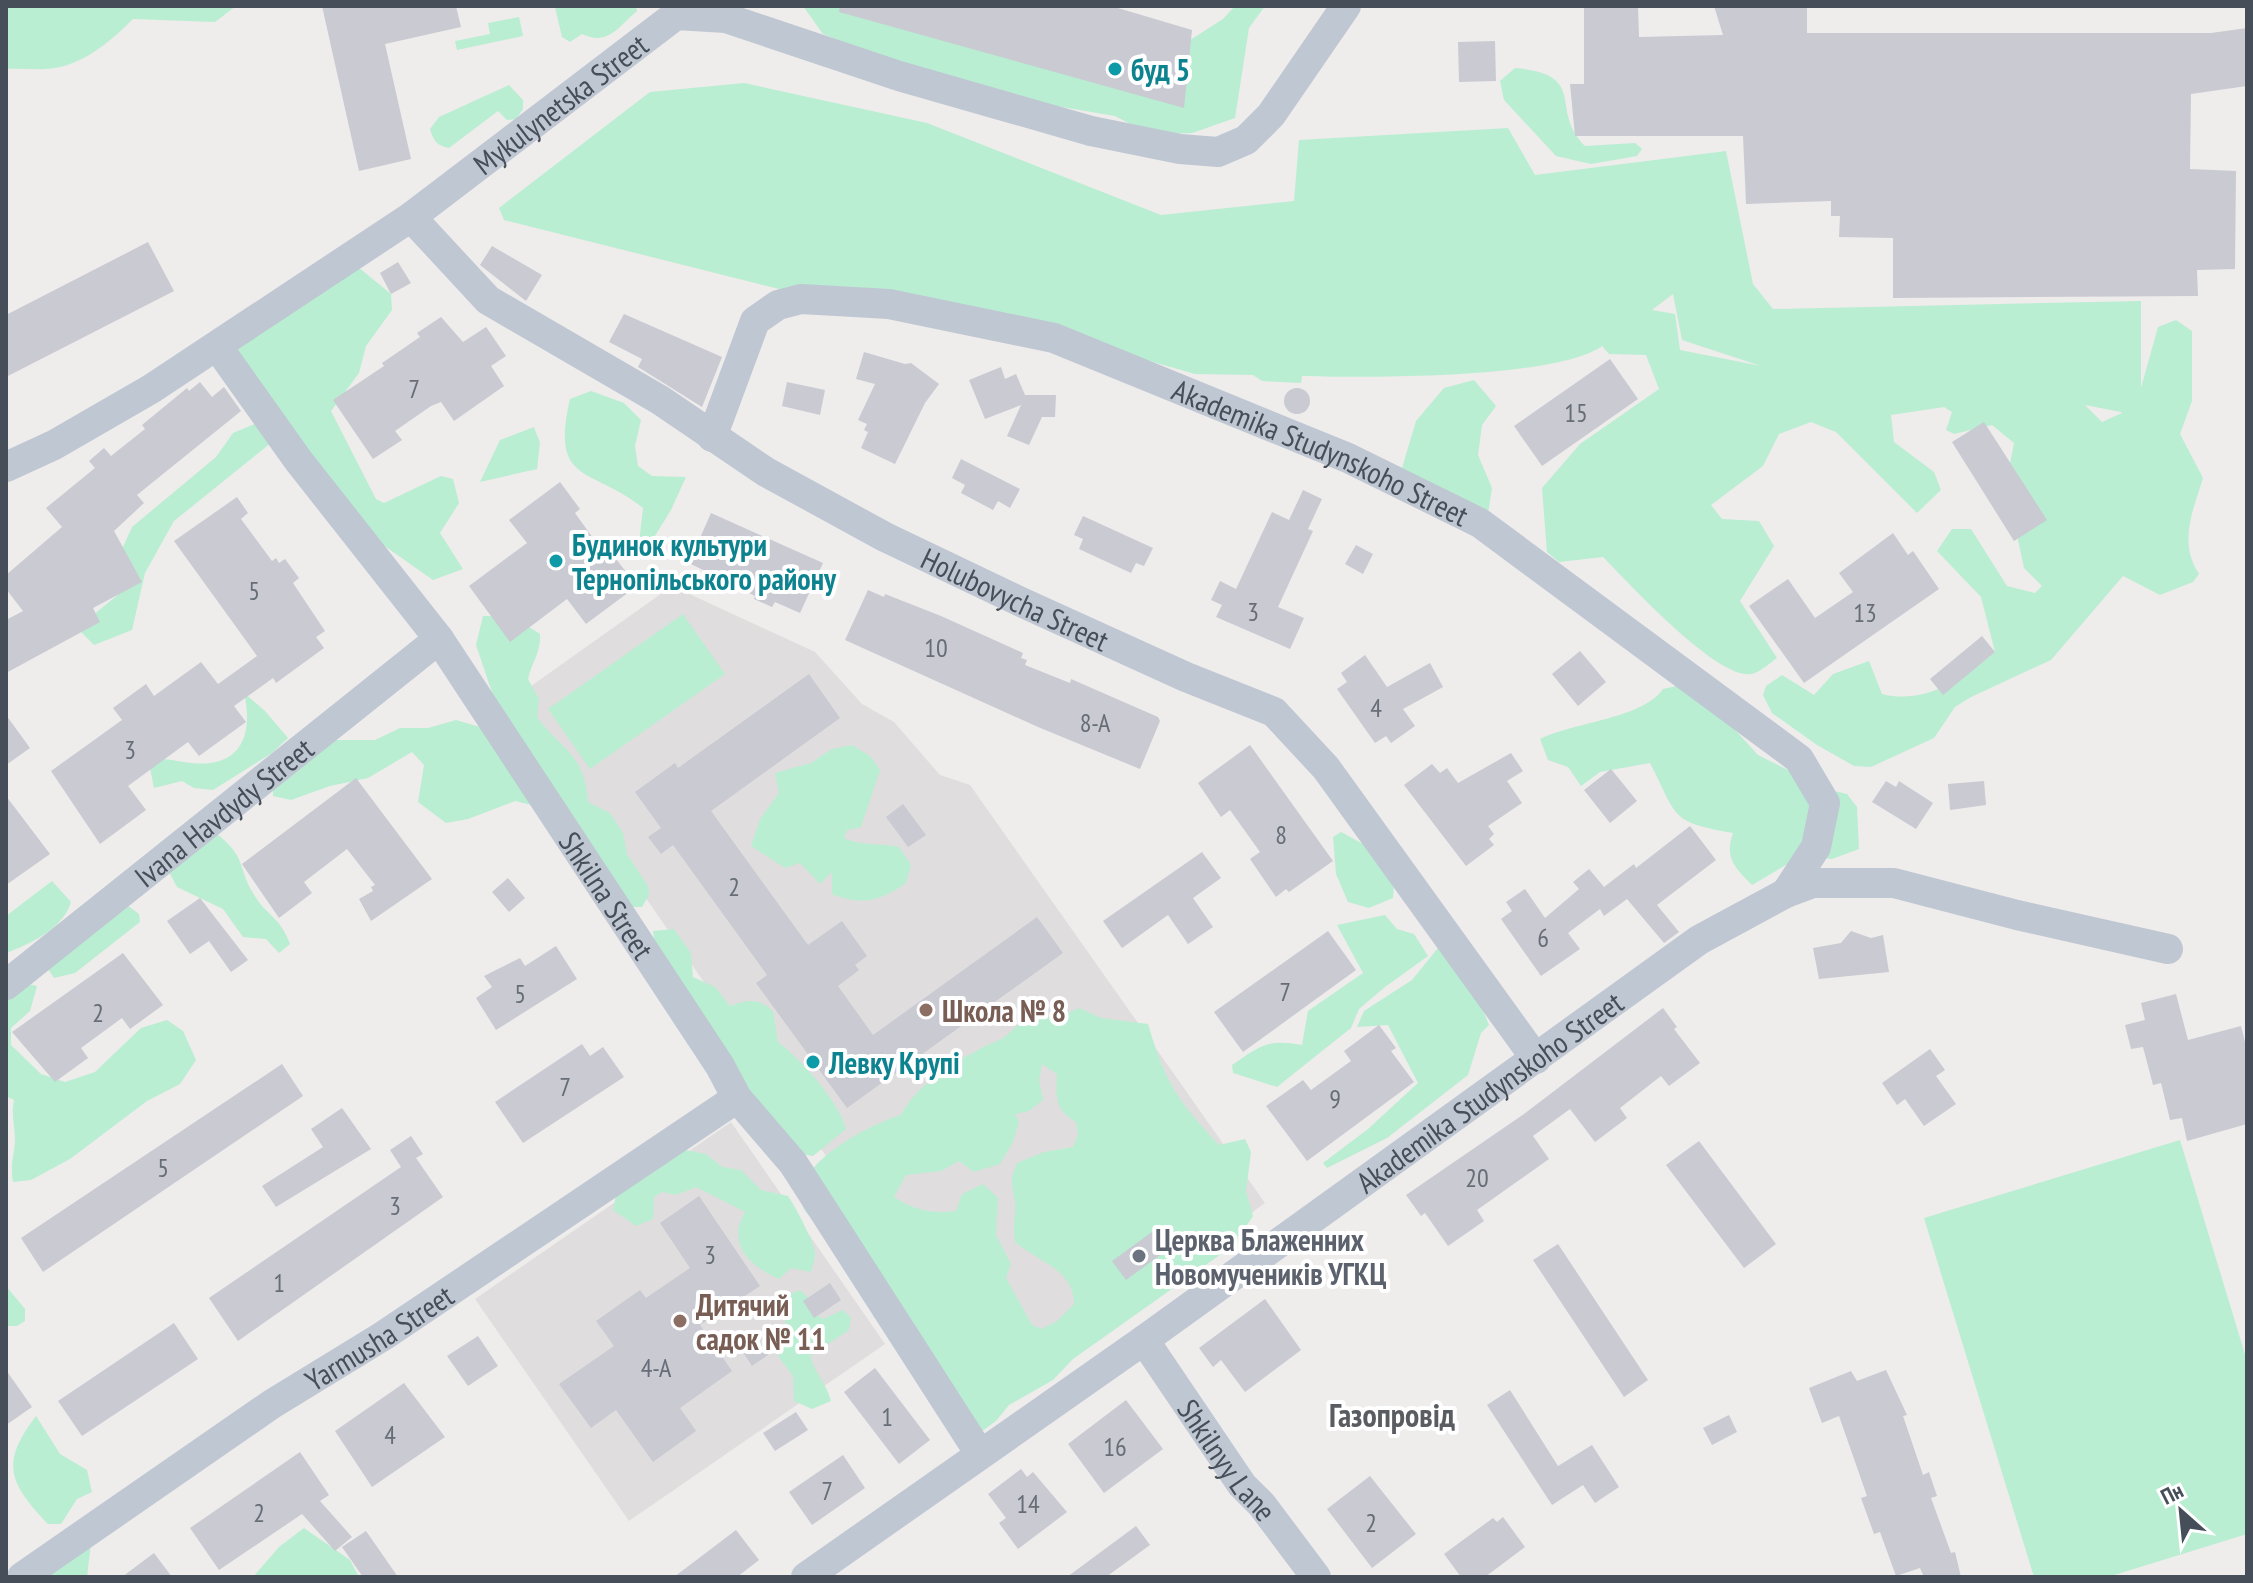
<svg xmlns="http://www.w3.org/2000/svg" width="2253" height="1583" font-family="'PT Sans Narrow',sans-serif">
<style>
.education{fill:#e0ddde}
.green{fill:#b9eed2;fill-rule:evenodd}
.building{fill:#c9cad2}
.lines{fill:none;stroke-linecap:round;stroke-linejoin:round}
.minor{stroke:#bfc7d2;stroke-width:30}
.culture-dot{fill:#0f9aa8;stroke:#fff;stroke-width:3}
.education-dot{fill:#8d6e63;stroke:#fff;stroke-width:3}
.worship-dot{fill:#6b7280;stroke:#fff;stroke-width:3}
.labels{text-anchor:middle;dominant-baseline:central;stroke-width:8;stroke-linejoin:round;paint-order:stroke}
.number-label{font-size:26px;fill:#666d77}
.culture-label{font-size:30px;font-weight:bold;fill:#0d838f;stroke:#fff;text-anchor:start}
.street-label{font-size:30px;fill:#454e59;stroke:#fff}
.education-label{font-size:30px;font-weight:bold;fill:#785e54;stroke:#fff;text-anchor:start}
.worship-label{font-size:30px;font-weight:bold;fill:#5b616d;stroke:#fff;text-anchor:start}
.neighbourhood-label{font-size:32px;font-weight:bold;fill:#595c61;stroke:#fff}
</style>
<rect width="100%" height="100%" fill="#efecec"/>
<g class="education">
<path d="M672,586L815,652L862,704L894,722L940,775L970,785L1265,1203L1002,1396L788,1104L510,701Z"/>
<path d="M731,1122L885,1344L629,1521L475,1299Z"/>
</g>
<g class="green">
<path d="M6,6H236L215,22L133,19C110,42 80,68 45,69C32,70 19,68 6,69Z"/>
<path d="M636,6L637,11C617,28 608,46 582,34L570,42L562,37L555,7Z"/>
<path d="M803,6H1031L1187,42L1223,19L1235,6H1265L1249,28L1235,118L1192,133L1165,134L1136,127L1115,116L1056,106L910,70L823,34Z"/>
<path d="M519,17L523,36L457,50L455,41L490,34L488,23Z"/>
<path d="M1515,68C1590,75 1548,109 1585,146L1635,143L1642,149L1637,156L1591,164L1556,156L1504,100L1500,81Z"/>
<path d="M744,83L927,123L1161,215L1294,201L1299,140L1508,128L1535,175L1726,151L1753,284L1773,309L2141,301V388L2158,327L2176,320L2192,331V401L2180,434L2203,478C2193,511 2178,542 2199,574L2193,582L2160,595L2123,576L2051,660L1971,697L1955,707L1934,738L1871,767L1854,766L1817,745L1772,713L1763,695L1766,686L1782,675L1814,695L1833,674L1869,661L1882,694C1925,705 1963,679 1995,652L1981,597L1937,551L1952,529H1971L2007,586L2035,593L2042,586L2024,568L2006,484L2014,443L1992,425L1954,434L1946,430L1952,412L1944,407L1891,415L1894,442L1934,472L1941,490L1917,513L1836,432L1811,422L1779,434L1763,466L1711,505L1722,519L1759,521L1774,546L1740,601L1777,658C1770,663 1759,673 1751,674C1716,679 1629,583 1603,557L1559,562L1547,552L1542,488L1580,444L1659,389L1646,355L1609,354L1602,346C1557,379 1363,378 1302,376L1301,383L1262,381L1253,375L1195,374L1004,319L779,289L504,220L499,208L650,92ZM1673,294L1682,340L1761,366L1680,350L1675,314L1652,310ZM2085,405L2121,412L2122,413L2102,422Z"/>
<path d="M509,85L523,100V109L516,119L507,120L498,111L449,148C437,146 433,140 430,129L439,117Z"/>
<path d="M358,267L391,294L392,310L366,346L359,373L331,411L376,499L384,503L441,476L453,479L459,503L440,533L463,569L433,580L356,526L232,356L257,329Z"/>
<path d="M1474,380L1496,406L1482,425L1478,455L1492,488L1487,520L1402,468L1416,421L1444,388Z"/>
<path d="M591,391L624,403L641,420L635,446L638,466L652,476L686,477L671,510L643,555L638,552L643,508C591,466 550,486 570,399Z"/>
<path d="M269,418L272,442L174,521L145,573L132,630L94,645L77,628L119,594L127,574L123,547L132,527L216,457L233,433Z"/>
<path d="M534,427L540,443L537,469L480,482L500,440Z"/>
<path d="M683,614L725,674L590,769L548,709Z"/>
<path d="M483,616H512L540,634C541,653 532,661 528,679L539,699L537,717C563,752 584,752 588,802L610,813L623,833L627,854L648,886L649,895L642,907H623L540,807L515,801L468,819L446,823L418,802L424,765L412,752L368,778L330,786L291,800L273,796V779L323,740H375L400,728H428L456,720L490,730L497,707L476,645Z"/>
<path d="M1677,686L1705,697L1758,755L1826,789L1847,794L1857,807L1859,849L1832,859L1801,856L1752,885C1735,868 1724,858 1733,833C1669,822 1678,817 1650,763L1600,772L1581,786L1568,767L1548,760L1540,739C1574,722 1642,719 1663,689Z"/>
<path d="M244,693L265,711L288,738L272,753L213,790L194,788L182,781L154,788L148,758C168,757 191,766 211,763C248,757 251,723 244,693Z"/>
<path d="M852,745L870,756L880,770L861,827L847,830L844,838C860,846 881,843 899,847L911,865L906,883C881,901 861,906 832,894V872L820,884L800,863L785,868L751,846L760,819L779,793L775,773L811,763L832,749Z"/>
<path d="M1341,832L1385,856L1395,870L1393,898L1369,908L1348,902L1336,874L1333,837Z"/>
<path d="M217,834C247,858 237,866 253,893C265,915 280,916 290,944L279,953L266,939L243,937L223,909L177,887L167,868Z"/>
<path d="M52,881L71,902C63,929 30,944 6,953V916Z"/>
<path d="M124,903L139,914L140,922L75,973L54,978L46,966Z"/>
<path d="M1385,915L1397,929L1414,934L1428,956L1385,987L1359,1009L1351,1028L1277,1087L1233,1073L1232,1065C1261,1045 1267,1039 1302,1045L1308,1011L1363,973L1337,925Z"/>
<path d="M674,929L691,953L693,977L715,987L730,1006C749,999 758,998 773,1011L778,1042C800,1058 840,1103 846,1129L813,1156L790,1152L656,956L653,931Z"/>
<path d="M1438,948L1478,998L1489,1025L1481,1033L1468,1075L1387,1138L1327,1168L1323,1163L1368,1129L1418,1083L1388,1025L1357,1027L1364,1011L1412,980Z"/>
<path d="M18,982L37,986L30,1011L11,1028V1045L41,1074L65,1082L95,1072L141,1028L167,1020L183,1031L196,1060L180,1084L147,1101L70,1159L31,1180L13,1182C10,1164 14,1157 15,1141C15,1126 11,1115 14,1100L6,1096V988Z"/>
<path d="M1079,1008L1101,1018L1148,1024C1165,1083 1178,1101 1219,1145L1245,1139L1251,1152L1246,1191L1253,1216L1247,1225L1248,1235L1073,1359L1053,1380L1009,1405L996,1421L981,1432L873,1316L875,1303C857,1278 841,1249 822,1226C817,1220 807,1216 804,1209C783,1168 872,1123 901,1115C916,1086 949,1065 978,1050C987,1044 998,1042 1006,1036C1017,1027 1022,1018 1036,1013L1054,1019ZM1042,1064L1057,1074C1056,1095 1054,1110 1076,1122L1078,1135L1073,1147L1044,1152L1017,1163C1009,1183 1012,1182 1015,1202C1016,1214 1012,1228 1015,1242C1038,1262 1074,1269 1074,1304L1057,1321L1042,1329L1032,1325L1006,1278L1011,1264L996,1235L998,1198L983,1184L962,1194L956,1211C932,1214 914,1210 894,1197L906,1175L941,1171L959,1161L974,1172L1000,1164L1013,1142L1019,1122L1015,1114L1029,1111L1043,1100L1039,1080Z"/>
<path d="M2180,1140L2247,1361V1534L2108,1577H2034L1924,1218Z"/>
<path d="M680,1149L706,1154L722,1167L741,1170L761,1190L788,1196C795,1206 813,1240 815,1252C816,1257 812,1267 811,1272L791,1268L779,1279C750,1267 726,1243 745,1212L696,1187L676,1195L662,1192L654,1197L653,1219L636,1226L613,1210L617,1191Z"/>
<path d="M6,1286L25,1309V1321L17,1326H6Z"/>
<path d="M800,1290L814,1303L815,1314L823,1319L843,1310L851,1318L849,1330L810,1356C815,1373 826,1383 831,1401L812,1409L794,1401L793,1376L778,1356L786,1327L782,1297Z"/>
<path d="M36,1416L60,1454L87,1470L92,1492L77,1499L61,1524H48C9,1483 0,1463 36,1416Z"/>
<path d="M304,1528L350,1560L359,1577H253L279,1547Z"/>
<path d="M91,1543L87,1577H32Z"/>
</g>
<g class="building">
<path d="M322,6H456L461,27L385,44L411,159L359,171Z"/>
<path d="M840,6H1111L1192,30L1184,108L839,12Z"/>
<path d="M1584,6H1638L1639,37L1723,35L1714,6H1807V33H2211L2247,28V86L2191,94L2190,169L2236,171L2235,269L2197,270L2198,296L1893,298V238L1839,237L1840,216H1831V201L1746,204L1743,136H1575L1570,84H1584Z"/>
<path d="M1495,41L1496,81L1459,82L1458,42Z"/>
<path d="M148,242L174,291L6,377V315Z"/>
<path d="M492,246L542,275L526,301L480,265Z"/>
<path d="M398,262L411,283L391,294L380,273Z"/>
<path d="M624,314L722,357L702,407L638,367L642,359L609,342Z"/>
<path d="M441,317L463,342L486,327L506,356L491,366L504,386L454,421L441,402L431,406L395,431L402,440L373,459L333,400L384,366L382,363L420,337L417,333Z"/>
<path d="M864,352L905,364L911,363L939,384L925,403L895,464L861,448L868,432L864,430L867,424L858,420L875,384L856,379Z"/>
<path d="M1610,359L1638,399L1542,466L1514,426Z"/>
<path d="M1001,367L1005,379L1016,374L1025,395H1056L1055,417H1042L1029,445L1007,436L1021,405L985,419L969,380Z"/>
<path d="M200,382L212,397L224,387L241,411L137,495L144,503L114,531L142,582L93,608L100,622L6,673V620L23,611L6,589V575L62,527L46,508L95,468L89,461L104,448L111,456L145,429L142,425L187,388L189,391Z"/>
<path d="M787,382L825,390L820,415L782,406Z"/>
<circle cx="1297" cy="401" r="13"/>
<path d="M1984,422L2047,520L2014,541L1952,442Z"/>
<path d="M961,459L1020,489L1010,508L998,501L993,510L961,493L965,485L952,478Z"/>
<path d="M560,482L580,509L575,513L611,563L616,559L637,586L586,624L567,599L510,642L469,586L527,543L509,520Z"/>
<path d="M1303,490L1322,499L1308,529L1313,531L1278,607L1304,618L1290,649L1216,617L1222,605L1211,600L1220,581L1236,589L1272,512L1289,520Z"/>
<path d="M237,497L248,513L241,519L272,561L276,558L279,563L285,559L299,578L293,583L325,631L316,637L324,648L276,683L273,678L234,706L246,722L199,756L188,742L128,786L146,810L100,844L51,771L122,720L113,708L146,684L154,696L201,662L218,684L257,656L174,541Z"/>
<path d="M711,513L823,563L800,613L775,602L772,607L754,599L755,596L689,563Z"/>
<path d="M1083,516L1153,548L1144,566L1136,563L1131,573L1079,549L1083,539L1074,535Z"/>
<path d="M1893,533L1908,555L1913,551L1939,589L1804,683L1749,606L1788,579L1815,618L1853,592L1839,573Z"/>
<path d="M1356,545L1373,554L1363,574L1345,564Z"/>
<path d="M868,590L884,597L885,594L941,616L1023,653L1021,658L1027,660L1025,665L1070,683L1071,679L1158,717L1160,721L1140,769L1038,727L845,640Z"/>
<path d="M1982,636L1995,652L1943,695L1930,679Z"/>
<path d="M1580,651L1606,682L1578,706L1552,674Z"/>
<path d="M1365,655L1387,687L1430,663L1443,687L1403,709L1415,726L1391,743L1386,736L1375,743L1337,689L1347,682L1341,673Z"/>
<path d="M809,674L840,718L711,811L808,945L842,921L867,956L855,965L859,970L838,986L873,1035L1037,917L1063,953L847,1108L756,983L767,975L673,845L661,854L648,837L661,828L635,792L675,763L678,768Z"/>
<path d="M6,715L30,748L6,765Z"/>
<path d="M1250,745L1333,861L1289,892L1286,889L1276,897L1250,859L1260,852L1230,810L1221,817L1198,783Z"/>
<path d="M1511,753L1523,771L1507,781L1522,803L1488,826L1494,834L1489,839L1494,845L1466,866L1404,785L1432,764L1440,773L1447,768L1458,783Z"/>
<path d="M1611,769L1637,801L1610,823L1584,790Z"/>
<path d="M356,778L432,879L371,921L359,899L373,891L371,887L375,885L347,849L304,882L312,893L279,918L242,864Z"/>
<path d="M1886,781L1896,787L1899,781L1933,803L1916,829L1872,802Z"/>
<path d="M1984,781L1986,805L1950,810L1948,784Z"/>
<path d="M6,796L50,854L6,885Z"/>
<path d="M903,804L926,835L908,847L886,817Z"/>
<path d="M1690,826L1716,860L1657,905L1679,932L1664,943L1627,899L1604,916L1600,909L1568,933L1580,949L1541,976L1501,919L1512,911L1506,902L1525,889L1545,918L1579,889L1573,882L1589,869L1604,887L1634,864L1636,868Z"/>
<path d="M1202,852L1221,878L1193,898L1213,927L1188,944L1168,915L1122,948L1103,921Z"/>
<path d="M508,878L525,898L509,912L492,892Z"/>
<path d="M200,898L248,960L231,972L209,941L190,954L167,921Z"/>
<path d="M1328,931L1356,970L1243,1052L1214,1012Z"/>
<path d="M1851,931L1871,938L1883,935L1889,972L1819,979L1813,948L1841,943Z"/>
<path d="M556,946L577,979L496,1030L476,998L492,987L484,976L520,958L525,966Z"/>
<path d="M123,953L163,1005L130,1029L122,1018L81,1048L88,1058L55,1082L12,1032Z"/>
<path d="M2176,994L2188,1040L2241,1026L2247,1050V1124L2187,1141L2182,1118L2170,1120L2161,1083L2153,1085L2143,1047L2131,1049L2125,1025L2145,1020L2141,1003Z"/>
<path d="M1663,1008L1677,1027L1674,1029L1700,1063L1669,1086L1661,1076L1620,1108L1627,1118L1595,1142L1570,1109L1533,1136L1549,1159L1477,1210L1484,1221L1448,1246L1425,1213L1421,1216L1406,1195L1524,1114Z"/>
<path d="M1379,1025L1396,1048L1391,1051L1414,1082L1307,1161L1266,1106L1303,1080L1311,1090L1351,1061L1344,1051Z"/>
<path d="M582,1044L590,1056L603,1047L624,1077L523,1143L495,1102Z"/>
<path d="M1930,1049L1945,1070L1936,1076L1956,1104L1924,1126L1905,1099L1897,1105L1882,1083Z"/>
<path d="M282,1064L303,1096L43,1272L21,1238Z"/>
<path d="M342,1108L371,1149L276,1207L262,1186L323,1147L311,1129Z"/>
<path d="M411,1136L423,1154L416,1158L443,1197L238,1341L209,1298L401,1167L390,1150Z"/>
<path d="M1699,1141L1776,1244L1744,1268L1666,1165Z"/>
<path d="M699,1196L760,1286L700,1325L732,1371L680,1408L696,1431L653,1462L616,1410L591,1428L559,1384L614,1346L596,1321L640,1290L646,1298L690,1268L660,1223Z"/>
<path d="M1152,1232L1166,1251L1126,1280L1112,1261Z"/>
<path d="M1558,1244L1648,1380L1624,1397L1533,1260Z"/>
<path d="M830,1283L841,1300L814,1318L803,1301Z"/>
<path d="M1265,1299L1301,1350L1245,1392L1221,1360L1213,1367L1199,1348Z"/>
<path d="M174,1323L198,1359L82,1436L58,1401Z"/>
<path d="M478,1336L498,1366L468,1386L447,1356Z"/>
<path d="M757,1338L768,1355L752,1366L741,1349Z"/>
<path d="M875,1368L930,1440L899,1464L844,1392Z"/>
<path d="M6,1370L32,1407L6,1425Z"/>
<path d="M1886,1370L1907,1415L1903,1416L1923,1475L1929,1472L1937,1496L1931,1498L1951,1553L1955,1552L1961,1577H1924L1920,1568L1896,1576L1880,1532L1874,1534L1861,1498L1867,1496L1839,1416L1822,1423L1809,1388L1851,1371L1857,1381Z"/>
<path d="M404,1383L445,1437L372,1487L335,1431Z"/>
<path d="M1510,1390L1558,1466L1592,1445L1619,1487L1595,1503L1583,1485L1552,1505L1487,1405Z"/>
<path d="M1126,1400L1163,1449L1104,1493L1068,1444Z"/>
<path d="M796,1412L808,1430L775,1451L763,1433Z"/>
<path d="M1729,1415L1737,1432L1712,1445L1703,1428Z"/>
<path d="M300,1452L329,1495L320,1501L352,1537L335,1551L302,1514L219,1570L190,1528Z"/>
<path d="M843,1455L865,1488L812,1525L789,1492Z"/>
<path d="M1021,1469L1027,1477L1033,1472L1067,1512L1018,1549L999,1523L1006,1518L988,1494Z"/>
<path d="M1370,1476L1416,1534L1372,1568L1327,1509Z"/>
<path d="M1503,1517L1525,1547L1485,1577H1461L1444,1554L1493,1518L1497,1522Z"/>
<path d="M1136,1526L1150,1545L1106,1577H1067Z"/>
<path d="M736,1530L759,1560L737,1577H674Z"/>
<path d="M366,1531L398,1577H363L342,1547Z"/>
<path d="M154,1553L172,1577H122Z"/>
</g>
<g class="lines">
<g class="minor">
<path id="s1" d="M411,217L488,300L660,400L766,472L885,537L1021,602L1186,677L1274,712L1326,768L1536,1059"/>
<path id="s2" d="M217,346L298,460L439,639L720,1066L737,1098L793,1163L980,1454"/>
<path id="s3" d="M712,437L755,321L778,305L801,299L889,304L1054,338L1348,458L1480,523L1799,759L1825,803L1816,847L1786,893"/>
<path id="s4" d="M6,467L54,445L151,389L411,217L676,15L726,18L899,76L1091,131L1180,149L1218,152L1246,140L1271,115L1346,6"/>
<path id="s5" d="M6,985L439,639"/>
<path id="s6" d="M1144,1340L1242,1485L1262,1505L1316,1577"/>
<path id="s7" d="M22,1577L272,1404L383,1336L737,1098"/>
<path id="s8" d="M806,1577L1144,1340L1699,940L1786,893L1813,883H1894L2017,915L2168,949"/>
</g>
</g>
<g class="culture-dot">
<circle cx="1115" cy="69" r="8"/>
<circle cx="556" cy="561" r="8"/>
<circle cx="813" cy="1062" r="8"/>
</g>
<g class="education-dot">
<circle cx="926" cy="1010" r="8"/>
<circle cx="680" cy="1321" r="8"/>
</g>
<circle class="worship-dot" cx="1139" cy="1256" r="8"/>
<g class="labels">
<g class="number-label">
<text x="414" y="388">7</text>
<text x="1576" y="412">15</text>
<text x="254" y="590">5</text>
<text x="1253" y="611">3</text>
<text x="1865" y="612">13</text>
<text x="936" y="647">10</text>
<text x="1376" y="707">4</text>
<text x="1095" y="722">8-А</text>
<text x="130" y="749">3</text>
<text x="1281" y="834">8</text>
<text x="734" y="886">2</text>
<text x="1543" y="937">6</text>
<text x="1285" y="991">7</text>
<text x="520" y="993">5</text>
<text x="98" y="1012">2</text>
<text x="565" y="1086">7</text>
<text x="1335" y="1098">9</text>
<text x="163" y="1167">5</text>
<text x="1477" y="1177">20</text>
<text x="395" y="1205">3</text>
<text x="710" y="1254">3</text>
<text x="279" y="1282">1</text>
<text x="656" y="1367">4-А</text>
<text x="887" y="1416">1</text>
<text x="390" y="1434">4</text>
<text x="1115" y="1446">16</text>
<text x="827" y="1490">7</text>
<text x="1028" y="1503">14</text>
<text x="259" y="1512">2</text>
<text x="1371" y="1522">2</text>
</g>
<g class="culture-label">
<text x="1131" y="69">буд 5</text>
<text x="572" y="544">Будинок культури<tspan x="572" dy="34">Тернопільського району</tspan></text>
<text x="829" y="1062">Левку Крупі</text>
</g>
<g class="street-label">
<text stroke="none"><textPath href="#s4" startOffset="664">Mykulynetska Street</textPath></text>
<text stroke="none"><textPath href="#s3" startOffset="722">Akademika Studynskoho Street</textPath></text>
<text stroke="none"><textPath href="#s1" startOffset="720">Holubovycha Street</textPath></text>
<text stroke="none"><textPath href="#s5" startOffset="278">Ivana Havdydy Street</textPath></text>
<text stroke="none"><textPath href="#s2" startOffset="674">Shkilna Street</textPath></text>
<text stroke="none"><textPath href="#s8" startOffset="838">Akademika Studynskoho Street</textPath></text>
<text stroke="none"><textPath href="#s7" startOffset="430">Yarmusha Street</textPath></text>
<text stroke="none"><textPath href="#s6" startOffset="146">Shkilnyy Lane</textPath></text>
</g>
<g class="education-label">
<text x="942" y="1010">Школа № 8</text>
<text x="696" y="1304">Дитячий<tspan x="696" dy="34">садок № 11</tspan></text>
</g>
<g class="worship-label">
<text x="1155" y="1239">Церква Блаженних<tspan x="1155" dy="34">Новомучеників УГКЦ</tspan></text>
</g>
<g class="neighbourhood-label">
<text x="1392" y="1415">Газопровід</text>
</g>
</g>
<rect width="2253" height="1583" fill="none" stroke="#454e59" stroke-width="16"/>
<g transform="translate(2181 1511) rotate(333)" stroke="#ffffff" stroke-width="6" paint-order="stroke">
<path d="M0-6L14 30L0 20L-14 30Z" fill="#454e59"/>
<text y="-12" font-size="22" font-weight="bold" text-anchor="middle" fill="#454e59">Пн</text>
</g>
</svg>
